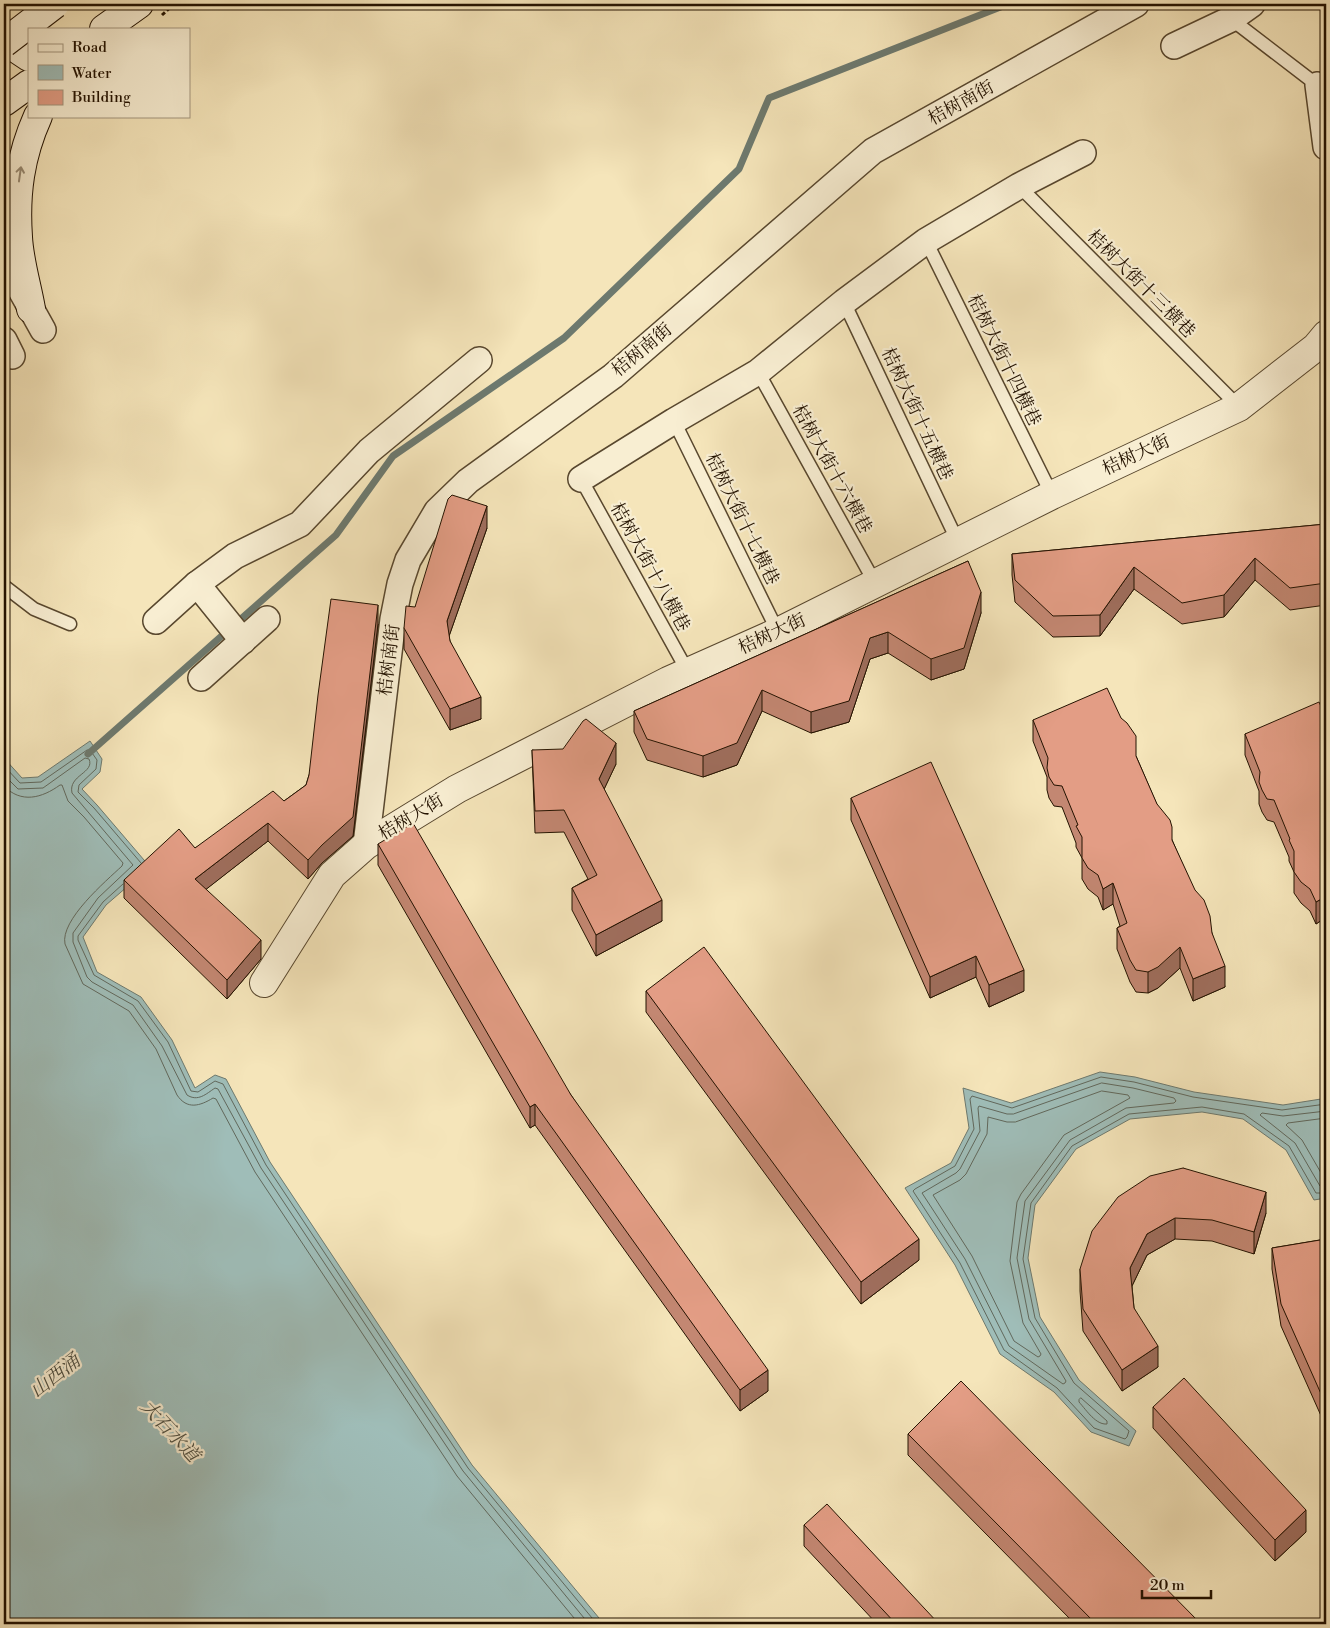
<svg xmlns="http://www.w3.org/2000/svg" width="1330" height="1628" font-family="'Libre Bodoni','Noto Serif SC',serif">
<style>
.water{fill:#9fbdb8;stroke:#6d796e}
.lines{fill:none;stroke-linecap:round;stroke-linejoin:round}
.shore{stroke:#61685c;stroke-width:1}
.stream{stroke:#6d796e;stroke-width:7}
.service-casing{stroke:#58472e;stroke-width:15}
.minor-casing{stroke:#58472e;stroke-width:28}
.tertiary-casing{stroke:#58472e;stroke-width:30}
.secondary-casing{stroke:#231200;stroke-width:30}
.path{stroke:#231200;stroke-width:3;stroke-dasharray:4 2.5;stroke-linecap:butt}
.service{stroke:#f8eed2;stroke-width:12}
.minor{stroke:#f8eed2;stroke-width:25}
.tertiary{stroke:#f8eed2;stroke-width:28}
.secondary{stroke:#f8eed2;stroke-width:28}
.secondary-bridge-casing{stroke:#231200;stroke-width:30;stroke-linecap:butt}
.secondary-bridge{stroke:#f8eed2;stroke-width:28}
.wall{fill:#c38772;stroke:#231200}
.shaded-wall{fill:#9f6e5d;stroke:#231200}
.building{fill:#e39d85;stroke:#231200}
.oneway{stroke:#988b74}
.labels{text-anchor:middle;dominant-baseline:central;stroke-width:4.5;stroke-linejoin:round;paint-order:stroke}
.street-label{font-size:18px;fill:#231200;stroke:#f8eed2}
.water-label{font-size:19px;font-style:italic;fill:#4e4e40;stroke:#f8eed2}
</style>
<rect width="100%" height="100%" fill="#f5e5ba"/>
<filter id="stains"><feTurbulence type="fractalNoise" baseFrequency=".004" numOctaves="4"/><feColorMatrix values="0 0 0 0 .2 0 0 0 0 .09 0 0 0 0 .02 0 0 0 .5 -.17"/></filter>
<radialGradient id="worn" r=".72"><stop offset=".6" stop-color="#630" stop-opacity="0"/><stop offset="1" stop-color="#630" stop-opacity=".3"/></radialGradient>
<g class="water">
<path d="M90,741L102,759L100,772L82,789L97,805L150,867L106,905L83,937L97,972L141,997L172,1040L195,1088L215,1075L226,1079L270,1162L472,1465L604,1624H4V758L22,778L38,777Z"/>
<path d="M1100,1072L1135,1077L1194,1092L1283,1105L1321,1099L1326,1100V1198L1314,1200L1286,1150L1243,1119L1202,1112L1130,1119L1076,1149L1035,1205L1028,1258L1040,1317L1079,1380L1136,1431L1129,1446L1091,1432L1054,1392L1000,1354L955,1265L905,1188L951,1163L969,1128L963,1088L1011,1103Z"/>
</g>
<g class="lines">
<g class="shore">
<path d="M4,766L20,783L41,782L87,750H90L97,760L96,769L79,785L78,792L94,808L141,863"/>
<path d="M4,775L18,789L43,788L85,758L89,759C95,773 68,775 72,793L133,865L98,898L73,933V942L87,977L92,982L133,1005L162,1046L187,1095C198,1102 206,1094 215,1088L218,1089L261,1168L463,1471L589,1624"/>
<path d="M4,786C21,804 42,798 60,785H62L68,801L84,817L123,863L122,866C106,881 60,920 65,944L83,984L129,1011L156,1049L177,1095C187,1110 200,1106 213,1098L216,1099L255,1172L457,1476L579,1624"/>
<path d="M123,884L103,902L78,936V940L94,975L138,1001L168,1042L191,1091L198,1092L215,1081L223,1084L266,1165L468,1468L597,1624"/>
<path d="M1102,1083L1133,1088L1174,1098L1176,1101L1174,1103L1126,1108L1070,1140L1025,1201L1017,1258L1029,1319L1066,1381L1065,1383L1063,1384L1009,1346L965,1259L922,1193L956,1173L960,1169L980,1131L978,1108L979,1106L1007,1114H1013Z"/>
<path d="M1102,1091L1128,1095L1130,1098L1064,1135L1021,1194L1017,1202L1010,1261L1023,1323L1041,1354L1040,1356L1038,1357L1014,1341L972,1256L933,1195L960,1180L966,1174L987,1134L988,1117L1007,1122H1015Z"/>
<path d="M1326,1104L1282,1110L1193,1097L1134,1082L1101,1077L1012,1108L972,1096L970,1099L974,1129L955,1166L915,1189L913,1191L960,1263L1004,1350L1057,1388L1094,1428L1125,1439L1127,1437L1129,1431L1074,1383L1035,1318L1023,1259L1031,1203L1072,1146L1129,1114L1202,1107L1244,1114L1289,1146L1316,1193H1326"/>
<path d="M1326,1111L1283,1116L1262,1113L1260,1115L1295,1143L1320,1186L1326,1187"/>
<path d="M1326,1118L1288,1123L1286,1125L1302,1140L1324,1178L1326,1180"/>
<path d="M1081,1398L1107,1421V1424C1096,1425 1087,1411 1079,1402V1400Z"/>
</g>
<path class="stream" d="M88,754L336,535L393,456L564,338L739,169L769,98L1008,4"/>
<defs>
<g id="service">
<path d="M1231,19L1321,88"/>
<path d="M1019,186L1239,407"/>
<path d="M926,241L1052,495"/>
<path d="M844,302L958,542"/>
<path d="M758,372L875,583"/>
<path d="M674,421L778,632"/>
<path d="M581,479L688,672"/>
<path d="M4,586L34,609L70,624"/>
</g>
<g id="minor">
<path d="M1174,46L1231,19L1252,4"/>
<path d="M1318,85L1326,147"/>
<path d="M4,260L43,330"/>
<path d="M4,340L12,356"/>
<path d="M581,479L674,421L758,372L844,302L926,241L1019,186L1083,153"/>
<path d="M197,584L243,641"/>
<path d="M156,621L197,584L235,556L300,524L369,451L479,360"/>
<path d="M201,678L267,619"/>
<path d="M366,845L393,619L400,584L408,560L437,511L468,481L613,376L873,151L1136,4"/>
</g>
<path id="tertiary" d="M264,983L332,875L366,845L457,789L668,681L778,632L1052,495L1239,407L1316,347L1326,335"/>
<g id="secondary">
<path d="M104,29L139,4"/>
<path d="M4,34L11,45L29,57"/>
<path d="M4,102L29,84"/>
<path d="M31,309C27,286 19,260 18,237C15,194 20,156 38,116"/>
</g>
</defs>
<use href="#service" class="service-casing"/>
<use href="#minor" class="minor-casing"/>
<use href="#tertiary" class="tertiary-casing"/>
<use href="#secondary" class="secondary-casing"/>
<path class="path" d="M162,15L174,4"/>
<use href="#service" class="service"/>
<use href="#minor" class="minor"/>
<use href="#tertiary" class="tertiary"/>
<use href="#secondary" class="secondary"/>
<defs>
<path id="secondary-bridge" d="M4,43L55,4"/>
</defs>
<use href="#secondary-bridge" class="secondary-bridge-casing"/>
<use href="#secondary-bridge" class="secondary-bridge"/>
</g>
<g class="wall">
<path d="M1326,524V605L1290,610L1255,580L1224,617L1182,624L1134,589L1100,636L1053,637L1015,602L1012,575V554Z"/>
<path d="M487,528L449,636L450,641L481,719L450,730L404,649V628L415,607Z"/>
<path d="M968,561L981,613L964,669L931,680L888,653L870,659L849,722L811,733L762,711L737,765L703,777L647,760L634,732V711Z"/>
<path d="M378,624L353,836L322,863L308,879L268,841L206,889L261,959L227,999L124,898V880L195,848L284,801L306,785L309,775Z"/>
<path d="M1326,717V921L1325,918L1316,924L1310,911L1301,903L1294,893V872L1289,861V857L1274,822L1267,820L1262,812L1259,804V791L1245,755V734Z"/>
<path d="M1033,720L1136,756L1212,933L1225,987L1193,1001L1180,968L1158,988L1148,993L1136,992L1130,982L1117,949V928L1120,926L1113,904L1103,910L1098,897L1088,889L1082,879V858L1076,847V843L1062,807L1054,806L1049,798L1047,790V777L1033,741Z"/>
<path d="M532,750L616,764L604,789L662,921L596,956L572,910V888L588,879L564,832L535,833Z"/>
<path d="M851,798L1024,991L989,1007L976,977L930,998L851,820Z"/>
<path d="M378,844L571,1095L768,1391L740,1411L535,1125L530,1128L378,865Z"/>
<path d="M646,991L919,1260L861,1304L646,1012Z"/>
<path d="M1183,1168L1266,1213L1254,1254L1212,1241L1175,1239L1147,1255L1132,1286L1134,1308L1158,1367L1122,1391L1083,1331L1080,1291V1269Z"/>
<path d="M1326,1239V1421L1322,1418L1281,1326L1272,1269V1248Z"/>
<path d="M1153,1407L1306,1532L1275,1561L1153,1428Z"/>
<path d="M908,1434L1201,1624H1075L908,1455Z"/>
<path d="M804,1525L939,1624H877L804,1546Z"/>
</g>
<g class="shaded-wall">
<path d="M487,506V528L447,642V621Z"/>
<path d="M1255,558V580L1224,617V595Z"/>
<path d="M1134,567V589L1100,636V615Z"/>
<path d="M981,592V613L964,669L931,680V659Z"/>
<path d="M378,605V624L353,836L322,863L308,879V860Z"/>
<path d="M888,632V653L870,659L849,722L811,733V712L870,638Z"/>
<path d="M762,690V711L737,765L703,777V756Z"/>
<path d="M481,697V719L450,730V709Z"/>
<path d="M616,743V764L599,800V779Z"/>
<path d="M268,823V841L195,898V879Z"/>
<path d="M1113,883V904L1103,910V889Z"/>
<path d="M1325,897V918L1316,924V902Z"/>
<path d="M662,900V921L596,956V935Z"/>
<path d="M261,940V959L227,999V980Z"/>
<path d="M1180,947V968L1158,988L1148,993V972Z"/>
<path d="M976,956V977L930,998V977Z"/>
<path d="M1225,966V987L1193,1001V979Z"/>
<path d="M1024,970V991L989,1007V985Z"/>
<path d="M535,1104V1125L530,1128V1107Z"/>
<path d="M1266,1192V1213L1254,1254V1232Z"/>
<path d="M1175,1218V1239L1147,1255L1130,1290V1268L1147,1234Z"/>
<path d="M919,1239V1260L861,1304V1282Z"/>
<path d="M1158,1346V1367L1122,1391V1370Z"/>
<path d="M768,1370V1391L740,1411V1390Z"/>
<path d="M1306,1510V1532L1275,1561V1540Z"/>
</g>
<g class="building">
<path d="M452,495L487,506L447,621L450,641L481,697L450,709L404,628L406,606L415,607L448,499Z"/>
<path d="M1326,524V583L1290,588L1255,558L1224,595L1182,603L1134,567L1100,615L1053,616L1015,580L1012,554Z"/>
<path d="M968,561L981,592L964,648L931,659L888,632L870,638L849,701L811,712L762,690L737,743L703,756L647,739L634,711Z"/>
<path d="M331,599L378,605L353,817L322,845L308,860L268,823L195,879L261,940L227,980L124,880L179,829L195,848L273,791L284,801L306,785L309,775L318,695Z"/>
<path d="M1107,688L1121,718L1127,723L1136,736V756L1157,804L1170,820L1172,827V840L1195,890L1204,900L1210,916L1212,933L1225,966L1193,979L1180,947L1158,967L1148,972L1136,970L1130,960L1117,928L1127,923L1113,883L1103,889L1098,875L1088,868L1082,858V837L1076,826L1078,825L1062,786L1054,785L1049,777L1047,768L1048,758L1033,720Z"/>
<path d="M1319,702L1326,717V900L1325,897L1316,902L1310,889L1301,882L1294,872V851L1289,840L1290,839L1274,800L1267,799L1262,790L1259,782L1260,772L1245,734Z"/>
<path d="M586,719L616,743L599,779L662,900L596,935L572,888L597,875L564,810L535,811L532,750L563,749L583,721Z"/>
<path d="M931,762L1024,970L989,985L976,956L930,977L851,798Z"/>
<path d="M413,823L571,1095L768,1370L740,1390L535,1104L530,1107L378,844Z"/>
<path d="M704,947L919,1239L861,1282L646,991Z"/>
<path d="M1183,1168L1266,1192L1254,1232L1212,1220L1175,1218L1147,1234L1130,1268L1134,1308L1158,1346L1122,1370L1083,1309L1080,1269L1092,1231L1118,1197L1150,1176Z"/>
<path d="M1326,1239V1399L1322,1396L1281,1304L1272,1248Z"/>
<path d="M1184,1378L1306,1510L1275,1540L1153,1407Z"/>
<path d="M961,1381L1201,1624H1096L908,1434Z"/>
<path d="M827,1504L939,1624H896L804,1525Z"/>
</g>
<defs><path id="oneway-shaft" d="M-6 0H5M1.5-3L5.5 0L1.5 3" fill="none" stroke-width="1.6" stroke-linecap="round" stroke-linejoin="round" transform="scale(1.25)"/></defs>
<use class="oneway" href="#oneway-shaft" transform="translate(20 174) rotate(-82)"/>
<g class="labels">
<g class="street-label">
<text transform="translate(961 103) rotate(-29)">桔树南街</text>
<text transform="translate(1141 284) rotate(45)">桔树大街十三横巷</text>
<text transform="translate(642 350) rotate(-40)">桔树南街</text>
<text transform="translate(1004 360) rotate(64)">桔树大街十四横巷</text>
<text transform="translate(917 414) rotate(65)">桔树大街十五横巷</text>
<text transform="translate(1136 455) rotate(-25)">桔树大街</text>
<text transform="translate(832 469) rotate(61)">桔树大街十六横巷</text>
<text transform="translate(742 519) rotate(64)">桔树大街十七横巷</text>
<text transform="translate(650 567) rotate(61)">桔树大街十八横巷</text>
<text transform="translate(772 634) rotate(-25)">桔树大街</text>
<text transform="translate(389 660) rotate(-83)">桔树南街</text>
<text transform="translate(411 817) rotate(-31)">桔树大街</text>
</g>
<g class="water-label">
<text transform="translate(55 1376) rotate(-38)">山西涌</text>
<text transform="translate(170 1431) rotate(47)">大石水道</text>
</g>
</g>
<rect width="1330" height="1628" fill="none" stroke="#f5e5ba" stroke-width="20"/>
<rect x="5" y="5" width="1320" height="1618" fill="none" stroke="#231200" stroke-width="2.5"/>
<rect x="10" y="10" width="1310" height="1608" fill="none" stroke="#231200"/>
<rect x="28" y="28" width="162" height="90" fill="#f8eed2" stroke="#a3967e"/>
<rect x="38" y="44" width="25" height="8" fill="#f8eed2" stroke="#a3967e"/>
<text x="72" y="52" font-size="15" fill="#231200">Road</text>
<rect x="38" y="65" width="25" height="15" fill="#9fbdb8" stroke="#a3967e"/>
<text x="72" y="78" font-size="15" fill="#231200">Water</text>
<rect x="38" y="90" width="25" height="15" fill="#e39d85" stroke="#a3967e"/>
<text x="72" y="102" font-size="15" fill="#231200">Building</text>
<path d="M1142 1590v8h69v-8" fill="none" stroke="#231200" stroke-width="2.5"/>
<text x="1150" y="1590" font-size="15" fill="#231200" stroke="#f8eed2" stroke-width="4" paint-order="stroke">20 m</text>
<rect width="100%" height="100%" filter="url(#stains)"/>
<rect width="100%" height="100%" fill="url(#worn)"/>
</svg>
